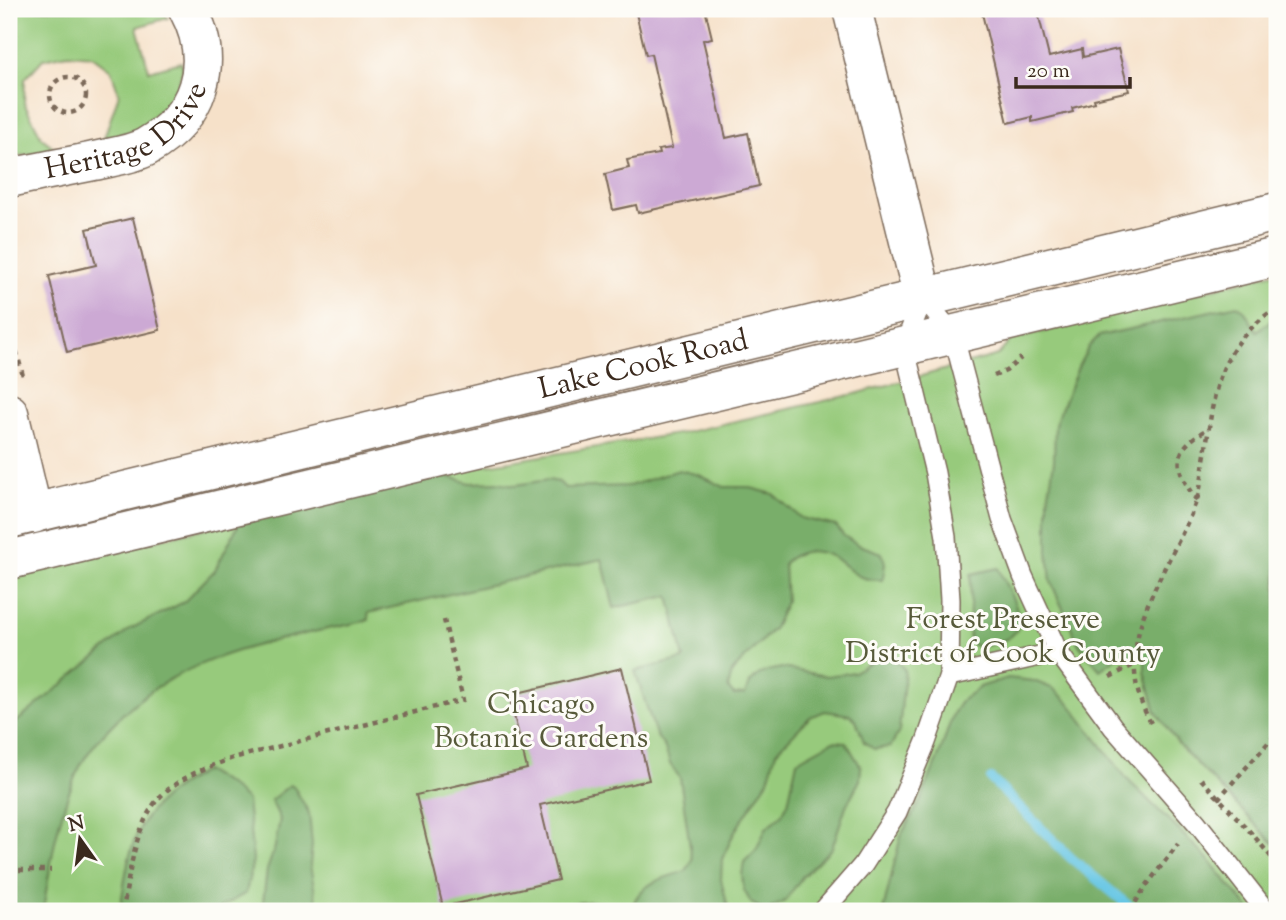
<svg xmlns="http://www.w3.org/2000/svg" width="1286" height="920" font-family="'Sorts Mill Goudy',serif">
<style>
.green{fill:#97ca7b;stroke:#697a4c;stroke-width:2}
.forest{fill:#79ae6b;stroke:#5a6c44;stroke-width:2}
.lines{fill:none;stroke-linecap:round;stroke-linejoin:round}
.stream{stroke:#66c6e4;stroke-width:10}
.building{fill:#cca9d4}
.service-casing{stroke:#7c6a5a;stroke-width:22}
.minor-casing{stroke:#7c6a5a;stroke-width:41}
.secondary-casing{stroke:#7c6a5a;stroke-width:41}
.path{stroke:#7c6a5a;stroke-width:4.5;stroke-dasharray:5 5;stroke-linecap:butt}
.service{stroke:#fff;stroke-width:19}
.minor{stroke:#fff;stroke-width:38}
.secondary{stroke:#fff;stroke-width:38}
.labels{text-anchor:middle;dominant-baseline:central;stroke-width:6;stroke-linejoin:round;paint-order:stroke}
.street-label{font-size:30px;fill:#3b2a1e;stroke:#fdfcf7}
.park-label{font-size:30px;fill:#575a3a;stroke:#fdfcf7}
</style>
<rect width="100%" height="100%" fill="#fdfcf7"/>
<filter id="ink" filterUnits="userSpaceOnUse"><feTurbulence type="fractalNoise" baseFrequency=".0143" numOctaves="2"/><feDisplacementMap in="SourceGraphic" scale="14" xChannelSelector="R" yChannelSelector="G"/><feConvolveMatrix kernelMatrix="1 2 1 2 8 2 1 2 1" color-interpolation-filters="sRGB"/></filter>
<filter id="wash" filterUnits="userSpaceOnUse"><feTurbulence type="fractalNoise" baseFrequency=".00686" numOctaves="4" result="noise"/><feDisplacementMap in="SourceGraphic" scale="28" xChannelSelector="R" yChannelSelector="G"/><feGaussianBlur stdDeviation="1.57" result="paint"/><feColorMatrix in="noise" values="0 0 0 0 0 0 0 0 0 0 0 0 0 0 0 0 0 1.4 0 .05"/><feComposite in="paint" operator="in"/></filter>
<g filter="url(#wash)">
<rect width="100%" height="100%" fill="#f6e1c9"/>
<g class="green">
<path d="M9,9H161L168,18L137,27L149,71L181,62L183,68L175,97L138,130L104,138L119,94L111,70L92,56L68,54L43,59L25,79L24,103L42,138L56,149L23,156L9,154Z"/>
<path d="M1277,272V911H9V575L436,473L683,433L855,394L998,355L1011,340Z"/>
</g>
<g class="forest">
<path d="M1237,305L1244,310L1257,331L1277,316V847L1180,746L1156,712L1145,672V659L1123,654L1100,670L1079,645L1051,582L1048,552V499L1054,461L1055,424L1079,365L1089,346L1099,336Z"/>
<path d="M679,470L699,475L724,487H747L773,494L801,518L836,526L844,536L859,545L882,553L885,563L883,580C875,580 868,580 861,577C850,573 844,563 834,558C816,548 798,549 784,563L786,602L774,628L732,672L728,688L734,695L745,694L750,683L758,675L767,671L782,668L827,676L854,672L875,659H895L905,670L899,732L890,747L874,749L864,742L856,720L850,715L825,711L810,717L776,752L768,780L735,831L722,859L721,880L729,911H547C576,900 597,898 625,910L633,905C640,883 666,877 686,871L692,860L680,778L670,764L665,748L656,735L635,671L684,659L669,596L614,608L602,559L368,613L369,620C278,641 178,652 112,725C96,741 81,760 73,782C56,823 50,867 43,911H9V728L130,629L184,602L215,570L241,519L436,473L470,483L497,482L515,485L548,480L559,482L565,488L629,486Z"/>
<path d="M998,568C1017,610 1042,638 977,647L971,643L969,638L971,574Z"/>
<path d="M1008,678L1034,681L1054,689L1068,702L1128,780L1207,858L1251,911H883L901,835L921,800L941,750L953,714L962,700L980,687Z"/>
<path d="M833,741L846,742L861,767L860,780L846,806L832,848L803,876L785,901L766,911L751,903L744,890L742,875L744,862L756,850L766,828L782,814L788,803L797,761Z"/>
<path d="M204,771L226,783L247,800L253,860L246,893L214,911H120C131,836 135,809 204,771Z"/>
<path d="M290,785L294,787L309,813L312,845L310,865L318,911H269L263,902L267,870L275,847L280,819L271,800Z"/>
</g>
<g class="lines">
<path class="stream" d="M991,779L1071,858L1135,911"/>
</g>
<g id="blocks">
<g class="building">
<path d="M635,9H705L712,38L703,40L726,138L748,133L759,186L638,213L636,205L613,210L605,174L629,168L627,160L659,154L658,150L672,148L651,54L646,55Z"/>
<path d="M981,9H1037L1049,57L1082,49L1083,57L1118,49L1129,91L1094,99L1095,102L1072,108L1073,112L1032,122V117L1008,123Z"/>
<path d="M133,218L160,330L67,352L49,276L96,265L87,229Z"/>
<path d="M622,668L649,780L540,805L558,880L443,907L416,795L527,769L509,695Z"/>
</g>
</g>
</g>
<g filter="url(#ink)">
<use href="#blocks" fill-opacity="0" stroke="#7c6a5a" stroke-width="2"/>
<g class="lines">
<defs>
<g id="service">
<path d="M949,676L1058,652"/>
<path d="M823,911L863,865L897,812L926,742L949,676L950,600L946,537L935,473L904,346L923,298L953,334L1002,519L1023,576L1058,652L1113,727L1197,823L1266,911"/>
</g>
<g id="minor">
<path d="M852,9L923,298"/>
<path id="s1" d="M9,178C37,172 65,167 94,161C110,157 131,155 146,147C199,117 217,63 188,9"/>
<path d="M9,413L33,514"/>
</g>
<g id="secondary">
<path id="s2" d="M9,519L1277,212"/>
<path d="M9,560L1277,257"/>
</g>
</defs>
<use href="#service" class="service-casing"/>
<use href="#minor" class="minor-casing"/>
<use href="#secondary" class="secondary-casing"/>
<g class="path">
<circle cx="68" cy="95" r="18"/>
<path d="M9,322L24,380"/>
<path d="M994,376L1006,371L1021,358"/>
<path d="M1197,501C1174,469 1170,449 1208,429"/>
<path d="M1110,677L1134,665"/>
<path d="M1151,723C1105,643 1168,575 1196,502C1201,490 1202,474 1204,460C1215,392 1214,351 1277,307"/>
<path d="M1201,779L1254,836L1277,864"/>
<path d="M1218,799L1277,733"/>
<path d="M9,870H51"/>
<path d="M123,911C128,879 136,821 160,797C179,777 208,767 233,758L463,700L444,620"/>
<path d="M1130,911L1146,886L1178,844"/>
</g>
<use href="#service" class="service"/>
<use href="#minor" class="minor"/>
<use href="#secondary" class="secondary"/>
</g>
</g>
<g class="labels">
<g class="street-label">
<text stroke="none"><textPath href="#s1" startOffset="131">Heritage Drive</textPath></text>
<text stroke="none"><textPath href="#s2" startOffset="653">Lake Cook Road</textPath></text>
</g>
<g class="park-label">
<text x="1003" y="620">Forest Preserve<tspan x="1003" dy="34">District of Cook County</tspan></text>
<text x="541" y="705">Chicago<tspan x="541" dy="34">Botanic Gardens</tspan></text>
</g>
</g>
<rect width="1286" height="920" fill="none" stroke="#fdfcf7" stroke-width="35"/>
<g transform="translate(80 839) rotate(346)" stroke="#fdfcf7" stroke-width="5" paint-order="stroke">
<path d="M0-5L12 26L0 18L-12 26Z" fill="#3b2a1e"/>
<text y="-10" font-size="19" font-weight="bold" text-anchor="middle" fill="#3b2a1e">N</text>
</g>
<path d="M1016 77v10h114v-10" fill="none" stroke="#3b2a1e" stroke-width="3.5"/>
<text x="1027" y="77" font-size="21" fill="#3b2a1e" stroke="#fdfcf7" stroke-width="5" paint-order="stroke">20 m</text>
</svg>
